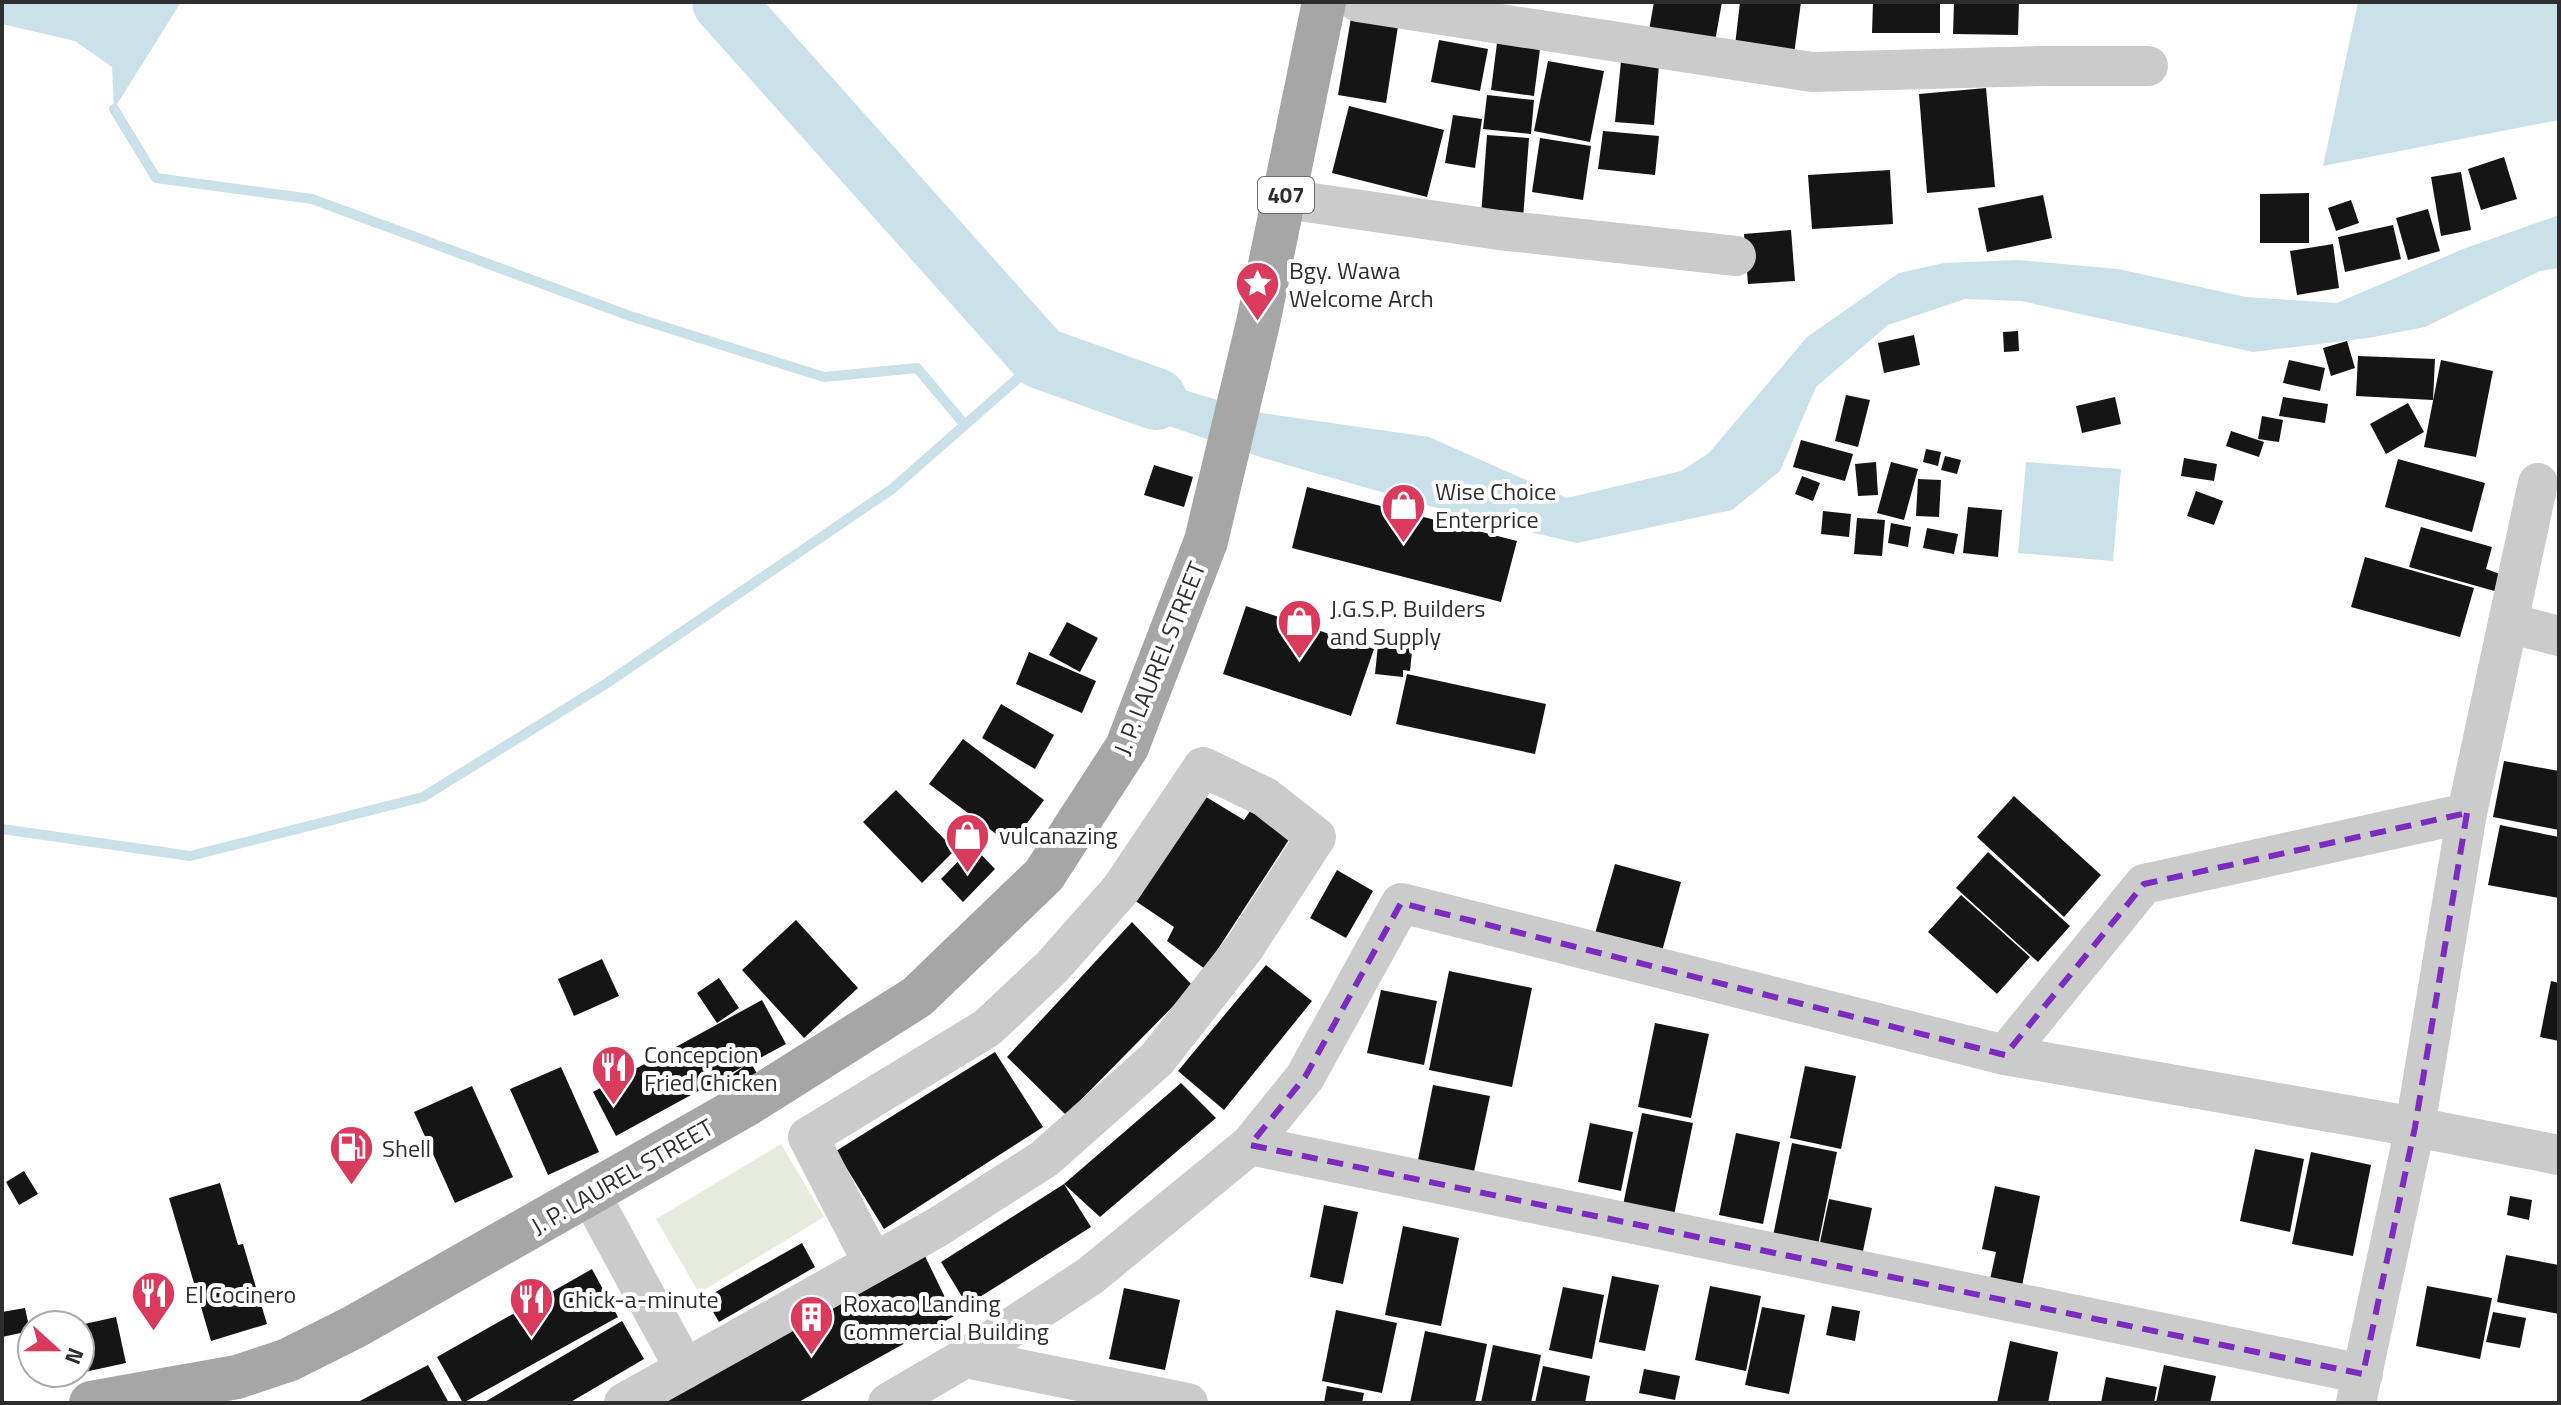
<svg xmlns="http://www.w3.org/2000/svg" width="2561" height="1405" font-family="'Titillium Web',sans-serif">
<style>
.green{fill:#e6ebdd}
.water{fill:#cae1e9}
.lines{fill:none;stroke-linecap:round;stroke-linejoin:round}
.stream{stroke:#cae1e9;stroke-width:10}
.river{stroke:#cae1e9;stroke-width:62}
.building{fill:#151515}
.street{stroke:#cbcbcb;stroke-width:40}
.primary{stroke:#a6a6a6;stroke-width:44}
.marked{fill:none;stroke:#7b2cbf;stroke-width:6;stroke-dasharray:16 10;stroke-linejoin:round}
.labels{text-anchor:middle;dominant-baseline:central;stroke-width:8;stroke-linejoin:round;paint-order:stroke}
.shield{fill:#fff;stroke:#6d6d6d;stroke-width:2}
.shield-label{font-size:22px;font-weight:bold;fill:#2e2e2e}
.poi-label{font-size:24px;fill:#2e2e2e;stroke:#fff;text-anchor:start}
.street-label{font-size:24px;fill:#2e2e2e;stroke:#fff}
</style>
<rect width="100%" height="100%" fill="#fff"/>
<path class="green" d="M781,1144L824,1217L699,1293L656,1219Z"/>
<g class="water">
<path d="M2,2H181L114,109L112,67L75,41L2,24Z"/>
<path d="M2358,2H2559V120L2323,166Z"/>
<path d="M2559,215V268L2540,271L2425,327L2368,338L2253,352L2021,301L1965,299L1888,325L1816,387L1780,471L1732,510L1577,543L1475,519L1263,458L1092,400L1068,356L1262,413L1429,437L1567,498L1681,471L1709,453L1807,337L1899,273L1944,263L2017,260L2118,269L2246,297L2337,303L2463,249Z"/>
<path d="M2026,462L2121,469L2113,561L2018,553Z"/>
</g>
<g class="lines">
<g class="stream">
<path d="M114,109L156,178L312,199L630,316L824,377L917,368L965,425"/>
<path d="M2,829L190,856L423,797L607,683L892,489L1041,358"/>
</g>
<path class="river" d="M723,2L1041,358L1156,399"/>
</g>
<g class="building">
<path d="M1654,2H1722L1714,47L1648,36Z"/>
<path d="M1740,2H1801L1793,62L1734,54Z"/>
<path d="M1873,2H1940V33H1872Z"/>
<path d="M1954,2H2019L2018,35L1953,34Z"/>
<path d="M1352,12L1399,20L1386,103L1338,95Z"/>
<path d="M1439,40L1488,49L1480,91L1431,82Z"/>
<path d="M1497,43L1540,49L1534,96L1491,90Z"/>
<path d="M1548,61L1604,71L1590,142L1534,131Z"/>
<path d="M1621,61L1659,65L1654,125L1615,122Z"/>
<path d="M1986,88L1995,187L1927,193L1919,94Z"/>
<path d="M1487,95L1534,100L1531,134L1483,129Z"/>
<path d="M1349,106L1444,130L1427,197L1332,173Z"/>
<path d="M1453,115L1482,119L1475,168L1445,163Z"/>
<path d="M1603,131L1659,136L1655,175L1598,169Z"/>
<path d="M1487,135L1529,138L1523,219L1481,216Z"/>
<path d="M1540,138L1591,146L1583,200L1532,192Z"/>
<path d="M2504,157L2517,199L2481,210L2468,169Z"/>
<path d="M1890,170L1893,224L1812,229L1808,175Z"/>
<path d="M2461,172L2471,230L2441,236L2431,177Z"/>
<path d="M2309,193V243H2260V194Z"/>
<path d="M2043,195L2052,238L1987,252L1978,208Z"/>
<path d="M2351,200L2359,223L2336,231L2328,208Z"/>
<path d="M2428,209L2440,251L2408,260L2396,218Z"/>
<path d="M2393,225L2401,259L2345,272L2338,237Z"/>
<path d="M1791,230L1795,281L1748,284L1744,234Z"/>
<path d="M2333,244L2339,288L2297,295L2290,251Z"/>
<path d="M2018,331L2019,351L2004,352L2003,332Z"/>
<path d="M1914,335L1920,365L1884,373L1878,343Z"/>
<path d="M2347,341L2355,368L2331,376L2323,348Z"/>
<path d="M2358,356L2435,359L2433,400L2356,396Z"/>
<path d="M2289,360L2325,368L2320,391L2283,383Z"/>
<path d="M2441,360L2493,371L2476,457L2424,447Z"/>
<path d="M1846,395L1870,400L1858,447L1835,441Z"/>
<path d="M2115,397L2121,424L2082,433L2076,406Z"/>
<path d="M2283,397L2328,404L2325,423L2279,416Z"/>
<path d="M2408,403L2424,432L2386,454L2370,424Z"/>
<path d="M2262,416L2283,420L2279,442L2258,439Z"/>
<path d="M2231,431L2264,442L2259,457L2226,446Z"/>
<path d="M1801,440L1853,454L1845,481L1793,467Z"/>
<path d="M1926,449L1941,452L1938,466L1923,462Z"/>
<path d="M1945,456L1961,460L1957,474L1941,470Z"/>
<path d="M2184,458L2217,464L2214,481L2181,476Z"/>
<path d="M2398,459L2485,483L2472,532L2385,507Z"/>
<path d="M1876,462L1878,495L1858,496L1855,464Z"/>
<path d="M1891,462L1918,469L1904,520L1877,513Z"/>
<path d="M1154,465L1193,477L1184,507L1144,495Z"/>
<path d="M1802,476L1820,483L1813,501L1795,494Z"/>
<path d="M1918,479L1941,480L1939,517L1916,516Z"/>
<path d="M1307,487L1517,541L1501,602L1292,548Z"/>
<path d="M2196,491L2223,501L2214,525L2187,516Z"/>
<path d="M1968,507L2002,510L1998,557L1963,553Z"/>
<path d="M1823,511L1851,514L1849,537L1821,534Z"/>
<path d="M1857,518L1885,520L1882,556L1854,554Z"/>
<path d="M1891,523L1911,527L1908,547L1888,543Z"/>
<path d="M2421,527L2492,547L2486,569L2503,575L2498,592L2409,567Z"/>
<path d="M1927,528L1958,534L1954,554L1923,548Z"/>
<path d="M2365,557L2474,588L2460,637L2351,607Z"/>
<path d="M1246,606L1374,649L1351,716L1223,674Z"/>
<path d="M1067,622L1098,638L1080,672L1049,655Z"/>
<path d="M1403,632L1414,633L1410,671L1403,670V677L1375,674L1379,635L1403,637Z"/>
<path d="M1029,652L1096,681L1082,713L1016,684Z"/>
<path d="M1407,674L1546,704L1535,754L1396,724Z"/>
<path d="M1001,704L1054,735L1035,769L982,738Z"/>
<path d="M963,739L1044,800L1011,845L929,784Z"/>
<path d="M2504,761L2559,771V830L2493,817Z"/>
<path d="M896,790L955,850L922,883L863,822Z"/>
<path d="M1198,792L1244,820L1251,810L1290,838L1205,969L1167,941L1174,927L1134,900Z"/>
<path d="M2014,796L2101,875L2064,917L1977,837Z"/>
<path d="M2500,825L2559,837V898L2488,885Z"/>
<path d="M973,846L995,869L963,902L941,879Z"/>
<path d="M1988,852L2070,926L2038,962L1956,888Z"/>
<path d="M1615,864L1681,882L1661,955L1594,937Z"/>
<path d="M1337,870L1373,891L1346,938L1310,918Z"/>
<path d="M1961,895L2030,957L1997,994L1928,932Z"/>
<path d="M796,920L858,988L804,1038L742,970Z"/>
<path d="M1132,922L1193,986L1066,1115L1007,1057Z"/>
<path d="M602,959L619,996L574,1016L558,979Z"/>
<path d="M1266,965L1312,1001L1224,1110L1178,1071Z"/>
<path d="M1449,971L1532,988L1512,1087L1429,1070Z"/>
<path d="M719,978L739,1008L717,1023L697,993Z"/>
<path d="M2551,981L2559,983V1041L2540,1037Z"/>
<path d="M1381,990L1437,1001L1424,1065L1367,1053Z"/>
<path d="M762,1000L786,1044L751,1063L759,1077L737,1091L729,1077L746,1065L616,1136L593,1092Z"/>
<path d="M1655,1023L1709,1034L1691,1118L1638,1107Z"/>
<path d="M995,1052L1043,1127L884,1229L836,1151Z"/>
<path d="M1805,1066L1856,1076L1841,1149L1790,1138Z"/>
<path d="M561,1067L599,1152L548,1175L510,1089Z"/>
<path d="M1181,1083L1216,1118L1100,1217L1064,1184Z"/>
<path d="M1433,1085L1490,1096L1471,1186L1415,1175Z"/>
<path d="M472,1086L513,1177L455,1203L414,1112Z"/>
<path d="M1642,1113L1693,1123L1673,1220L1622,1210Z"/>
<path d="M1590,1123L1633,1132L1621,1191L1578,1182Z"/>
<path d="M1736,1133L1780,1142L1763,1224L1719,1215Z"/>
<path d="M1792,1143L1837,1152L1817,1250L1772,1241Z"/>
<path d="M2255,1149L2304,1159L2290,1232L2240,1221Z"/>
<path d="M2311,1152L2371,1165L2353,1256L2292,1244Z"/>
<path d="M24,1171L38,1194L19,1205L6,1182Z"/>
<path d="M220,1183L238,1245L243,1244L267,1324L211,1341L169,1198Z"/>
<path d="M1064,1184L1091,1227L967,1305L941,1262Z"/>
<path d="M1995,1186L2040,1196L2021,1291L1989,1284L1996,1252L1982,1249Z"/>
<path d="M2510,1196L2532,1200L2529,1220L2507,1215Z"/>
<path d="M1829,1199L1872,1208L1862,1256L1819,1247Z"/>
<path d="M1324,1205L1358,1212L1343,1284L1310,1277Z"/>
<path d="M1403,1226L1459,1238L1441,1326L1385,1315Z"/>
<path d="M802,1243L815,1267L719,1322L705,1298Z"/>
<path d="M924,1254L954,1316L797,1403H657Z"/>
<path d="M2506,1255L2559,1265V1314L2497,1302Z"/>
<path d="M592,1269L618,1317L463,1403L437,1357Z"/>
<path d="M1612,1276L1659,1285L1645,1351L1599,1342Z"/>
<path d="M1710,1286L1761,1296L1746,1371L1695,1360Z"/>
<path d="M2427,1286L2492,1298L2480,1359L2416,1346Z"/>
<path d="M1563,1287L1604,1295L1592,1359L1549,1350Z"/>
<path d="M1124,1288L1180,1300L1165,1370L1109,1359Z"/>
<path d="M1832,1306L1860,1311L1855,1341L1826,1335Z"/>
<path d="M1762,1307L1805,1315L1789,1394L1745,1385Z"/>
<path d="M25,1308L30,1331L2,1337V1312Z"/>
<path d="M1336,1310L1397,1323L1382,1393L1322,1381Z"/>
<path d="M2493,1312L2526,1318L2520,1348L2486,1342Z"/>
<path d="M116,1317L126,1363L80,1373V1325Z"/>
<path d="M622,1321L644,1359L569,1403H483Z"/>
<path d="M1425,1331L1487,1344L1475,1403H1410Z"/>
<path d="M2010,1341L2058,1352L2048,1403H1997Z"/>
<path d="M1493,1345L1541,1355L1531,1403H1481Z"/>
<path d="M428,1365L449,1403H356Z"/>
<path d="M2164,1365L2216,1376L2210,1403H2156Z"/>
<path d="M1543,1366L1590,1376L1585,1403H1535Z"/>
<path d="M1644,1369L1680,1376L1675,1400L1639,1393Z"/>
<path d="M43,1373H74V1374L45,1381Z"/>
<path d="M2106,1377L2157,1387L2154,1403H2101Z"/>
<path d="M1327,1386L1364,1393L1362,1403H1324Z"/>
</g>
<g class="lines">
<g class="street">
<path d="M1358,2L1812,72L2044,66H2148"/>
<path d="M1285,199L1499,230L1736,256"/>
<path d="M2508,623L2559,636"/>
<path d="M2005,1055L2144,884L2467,813"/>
<path d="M1250,1145L2363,1374"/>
<path d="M590,1194L685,1369"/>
<path d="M965,1358L1188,1403"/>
<path d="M624,1403L936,1228L1044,1159L1157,1059L1244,948L1316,837L1265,797L1203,767L1121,889L1052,967L987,1028L808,1137L873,1263"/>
<path d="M888,1403L965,1358L1090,1276L1250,1145L1305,1077L1401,903L2005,1055L2415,1127L2559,1155"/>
<path d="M2356,1403L2415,1127L2467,813L2538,483"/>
</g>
<path class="primary" d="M91,1403L237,1377L288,1360L354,1327L749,1103L917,997L1044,875L1127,747L1206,541L1258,323L1324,2"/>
</g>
<path class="marked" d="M2467,813L2415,1127L2363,1374L1250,1145L1305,1077L1401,903L2005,1055L2144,884Z"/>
<defs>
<symbol id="sight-pin" viewBox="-11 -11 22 30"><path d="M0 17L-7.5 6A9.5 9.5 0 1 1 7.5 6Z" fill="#da3b5d" stroke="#fff"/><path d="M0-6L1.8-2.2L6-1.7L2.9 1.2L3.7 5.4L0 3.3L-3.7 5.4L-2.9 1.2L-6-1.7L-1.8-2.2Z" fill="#fff"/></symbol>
<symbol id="shop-pin" viewBox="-11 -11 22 30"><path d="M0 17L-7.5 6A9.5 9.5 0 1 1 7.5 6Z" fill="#da3b5d" stroke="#fff"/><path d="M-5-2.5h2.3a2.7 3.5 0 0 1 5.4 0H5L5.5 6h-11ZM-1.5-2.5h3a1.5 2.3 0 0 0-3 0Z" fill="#fff"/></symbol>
<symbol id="restaurant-pin" viewBox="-11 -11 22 30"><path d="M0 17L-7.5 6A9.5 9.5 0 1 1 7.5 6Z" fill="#da3b5d" stroke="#fff"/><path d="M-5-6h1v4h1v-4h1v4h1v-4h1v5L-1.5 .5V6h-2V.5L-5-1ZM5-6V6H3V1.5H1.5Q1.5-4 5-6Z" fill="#fff"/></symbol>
<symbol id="fuel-pin" viewBox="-11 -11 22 30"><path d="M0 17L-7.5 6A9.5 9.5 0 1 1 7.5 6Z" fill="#da3b5d" stroke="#fff"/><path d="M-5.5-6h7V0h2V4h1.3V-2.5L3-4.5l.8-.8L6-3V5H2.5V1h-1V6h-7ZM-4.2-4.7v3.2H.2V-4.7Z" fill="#fff"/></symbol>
<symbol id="building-pin" viewBox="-11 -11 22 30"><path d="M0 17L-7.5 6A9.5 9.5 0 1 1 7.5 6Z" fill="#da3b5d" stroke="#fff"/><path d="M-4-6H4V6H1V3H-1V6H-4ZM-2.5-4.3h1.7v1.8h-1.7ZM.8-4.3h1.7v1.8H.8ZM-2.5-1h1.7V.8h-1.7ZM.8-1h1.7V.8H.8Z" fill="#fff"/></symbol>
</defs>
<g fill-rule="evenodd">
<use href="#sight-pin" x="1232" y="258" width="51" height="69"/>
<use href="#shop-pin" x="1378" y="480" width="51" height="69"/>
<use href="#shop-pin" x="1274" y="596" width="51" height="69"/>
<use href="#shop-pin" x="942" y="810" width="51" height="69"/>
<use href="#restaurant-pin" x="588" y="1042" width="51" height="69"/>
<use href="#fuel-pin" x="326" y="1122" width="51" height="69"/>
<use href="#restaurant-pin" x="128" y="1268" width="51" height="69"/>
<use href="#restaurant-pin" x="506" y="1274" width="51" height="69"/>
<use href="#building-pin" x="786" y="1292" width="51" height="69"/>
</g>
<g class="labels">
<rect class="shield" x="1258" y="177" width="56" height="36" rx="6"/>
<g class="shield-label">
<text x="1286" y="195">407</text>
</g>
<g class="poi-label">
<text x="1289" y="270">Bgy. Wawa<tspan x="1289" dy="28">Welcome Arch</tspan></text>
<text x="1435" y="491">Wise Choice<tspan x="1435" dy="28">Enterprice</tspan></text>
<text x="1330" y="608">J.G.S.P. Builders<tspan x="1330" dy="28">and Supply</tspan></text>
<text x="999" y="835">vulcanazing</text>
<text x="644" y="1054">Concepcion<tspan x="644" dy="28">Fried Chicken</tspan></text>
<text x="382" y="1148">Shell</text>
<text x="185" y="1294">El Cocinero</text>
<text x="562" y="1299">Chick-a-minute</text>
<text x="843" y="1303">Roxaco Landing<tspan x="843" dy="28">Commercial Building</tspan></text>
</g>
<g class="street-label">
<text transform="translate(1159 658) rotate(-68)">J. P. LAUREL STREET</text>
<text transform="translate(622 1176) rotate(-30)">J. P. LAUREL STREET</text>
</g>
</g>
<rect width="2561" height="1405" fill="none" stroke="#2e2e2e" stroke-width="8"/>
<g transform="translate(56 1349) rotate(111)"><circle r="38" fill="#ffffff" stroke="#ababab" stroke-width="2"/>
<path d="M0-6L14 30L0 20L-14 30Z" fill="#da3b5d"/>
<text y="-12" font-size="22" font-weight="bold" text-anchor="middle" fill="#2e2e2e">N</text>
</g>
</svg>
